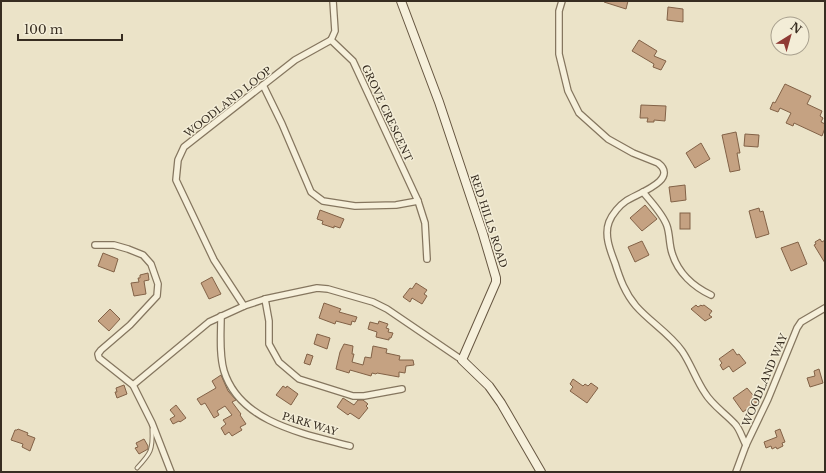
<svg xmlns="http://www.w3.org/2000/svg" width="826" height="473" font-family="'Libre Baskerville',serif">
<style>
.building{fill:#c5a282;stroke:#826247}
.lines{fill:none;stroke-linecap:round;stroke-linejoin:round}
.lane-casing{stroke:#85765f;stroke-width:5}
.street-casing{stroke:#85765f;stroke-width:8}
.secondary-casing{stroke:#675742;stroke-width:10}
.lane{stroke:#f6f0db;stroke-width:3}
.street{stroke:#f6f0db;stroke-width:5.5}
.secondary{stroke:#f6f0db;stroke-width:8}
.labels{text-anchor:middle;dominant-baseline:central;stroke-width:3;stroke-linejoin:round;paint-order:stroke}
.street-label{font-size:10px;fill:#372d21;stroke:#f3edd7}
</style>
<rect width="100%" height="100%" fill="#ebe3c8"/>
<g class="building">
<path d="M604,1H628L626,9L604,2Z"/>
<path d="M668,7L683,9V22L667,20Z"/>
<path d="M639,40L657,51L654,56L666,61L661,70L653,67L654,64L632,51Z"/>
<path d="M785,84L811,96L807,104L822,111L820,116L823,118L821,122L825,124V128L822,136L794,123L793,126L786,123L791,113L780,108L778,112L770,109L773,102L775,103Z"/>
<path d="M641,105L666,106L665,121L654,120V122H647L648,118H640Z"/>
<path d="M736,132L740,153H737L740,170L730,172L722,135Z"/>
<path d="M745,134L759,135L758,147L744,146Z"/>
<path d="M701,143L710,159L695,168L686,153Z"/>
<path d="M685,185L686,200L671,202L669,187Z"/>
<path d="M645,205L657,219L642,231L630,218Z"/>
<path d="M759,208L760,212L763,211L769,234L756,238L749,211Z"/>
<path d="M320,210L344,219L340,228L334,226V228L322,224L323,221L317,219Z"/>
<rect x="680" y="213" width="10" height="16"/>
<path d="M820,239L822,242L825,240V263L814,245L816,244L815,242Z"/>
<path d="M642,241L649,255L635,262L628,247Z"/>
<path d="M798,242L807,264L791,271L781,248Z"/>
<path d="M103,253L118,259L114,272L98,266Z"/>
<path d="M148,273L149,280L144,281L146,294L134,296L131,283L139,282L138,278H140V275Z"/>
<path d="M212,277L221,294L209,299L201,283Z"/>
<path d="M416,283L427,290L424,294L427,296L422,304L412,298L410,302L403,297L410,288L412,289Z"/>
<path d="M324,303L341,309L339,312L357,317L355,322L352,321L351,325L336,321L335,324L319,318Z"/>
<path d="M696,305L698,307L701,305L702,306L704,305L712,311L709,315L712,317L705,321L691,309Z"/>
<path d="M110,309L120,319L109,331L98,321Z"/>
<path d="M379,321L388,324L386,328L389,329L388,332L393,333L391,338H389V340L376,337L377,332L368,329L370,322L378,324Z"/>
<path d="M317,334L330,338L327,349L314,344Z"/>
<path d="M344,344L353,346L352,354H354L352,362L363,365L365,357L371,358L373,346L387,349L386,353L400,356L399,360H413L414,365L406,366L405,373L399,372V377L377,373L376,374L372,373L371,376L350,370L349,373L336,369L340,352Z"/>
<path d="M733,349L737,355L739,354L746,363L733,372L729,366L723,370L720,365L722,363L719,359Z"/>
<path d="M307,354L313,356L310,365L304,363Z"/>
<path d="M819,369L823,383L810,387L807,378L815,376L814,371Z"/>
<path d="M221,375L228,391L236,400L232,402L241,414L240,415L246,424L240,427L242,430L232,436L229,432L225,435L221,428L226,424L223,420L232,415L225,406L217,411L219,415L214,418L205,403L201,405L197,399L216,388L212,381Z"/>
<path d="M573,379L583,386L585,384L588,386L591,383L598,388L587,403L570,391L573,387L570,384Z"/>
<path d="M124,385L127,394L117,398L115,392H117L116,388Z"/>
<path d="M283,386L286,388L287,386L298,394L291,405L276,395Z"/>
<path d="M747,388L758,401L743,412L733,398Z"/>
<path d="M343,398L354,405L358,400H363L368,404L366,406L368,408L359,419L350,413L348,415L337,407Z"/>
<path d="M176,405L186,418L180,422L179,421L173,424L170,419L175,416L170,410Z"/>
<path d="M18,429L28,433L27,435L35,438L30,451L22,447L23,444L11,440L15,430H17Z"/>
<path d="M780,429L785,442L782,443L783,446L777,449L776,447L772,449L771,446L766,448L764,442L777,437L775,431Z"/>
<path d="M144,439L148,446V449L139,454L135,448L138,447L136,443Z"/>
</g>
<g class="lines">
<defs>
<path id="lane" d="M137,468C151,453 153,450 152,429"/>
<g id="street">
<path d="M562,1L559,11V54L568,91L579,113L608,139L633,153L658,163C680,180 636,194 626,201C620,205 612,214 609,222C604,235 610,250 615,263C620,279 625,293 636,306C650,322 669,333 682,351C691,364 696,380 705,393C712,405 725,413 735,424C740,429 742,438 746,445"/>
<path d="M331,40L353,61L418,201L425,223L427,259"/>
<path d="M331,40L335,31L333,1"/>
<path d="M263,85L282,124L311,192L323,201L355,206L396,205L418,201"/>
<path d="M643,192C651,202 663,214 667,226C670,235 669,244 672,253C678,273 694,287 711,295"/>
<path d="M95,245H114L128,249L143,255L151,264L158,284L157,296L130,325L101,350L98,354L99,358L133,385L152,423L171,472"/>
<path d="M265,299L269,321V344L279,362L299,379L353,396H364L402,389"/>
<path d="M244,306L214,260L176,180L178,160L184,147L295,60L331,40"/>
<path d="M221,316C221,334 219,354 224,371C240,423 305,434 350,446"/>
<path d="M133,385L209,322L244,306L265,299L317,288L328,289L373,302L387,309L462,360"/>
<path d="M736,472L746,445L768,399L797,328L801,322L825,308"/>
</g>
<path id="secondary" d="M401,1L439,102L483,234L496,278V282L462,360L489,386L501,403L541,472"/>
</defs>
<use href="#lane" class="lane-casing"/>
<use href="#street" class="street-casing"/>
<use href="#secondary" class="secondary-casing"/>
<use href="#lane" class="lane"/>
<use href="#street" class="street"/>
<use href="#secondary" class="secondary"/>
</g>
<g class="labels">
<g class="street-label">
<text transform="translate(228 102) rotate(-38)">WOODLAND LOOP</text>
<text transform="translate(387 113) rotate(65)">GROVE CRESCENT</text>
<text transform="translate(489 221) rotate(72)">RED HILLS ROAD</text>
<text transform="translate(765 380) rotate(-67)">WOODLAND WAY</text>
<text transform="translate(310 424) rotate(17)">PARK WAY</text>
</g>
</g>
<rect width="826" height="473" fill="none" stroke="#372d21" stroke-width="4"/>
<g transform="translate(790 36) rotate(37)"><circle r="19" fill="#f3edd7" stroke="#a8a08e"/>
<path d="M0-3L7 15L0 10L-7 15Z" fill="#8f3a34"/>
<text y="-6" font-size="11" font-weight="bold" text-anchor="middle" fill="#372d21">N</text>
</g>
<path d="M18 34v6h104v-6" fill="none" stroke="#372d21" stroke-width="2"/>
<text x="24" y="34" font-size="12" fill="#372d21" stroke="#f3edd7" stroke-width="3" paint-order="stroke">100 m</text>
</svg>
